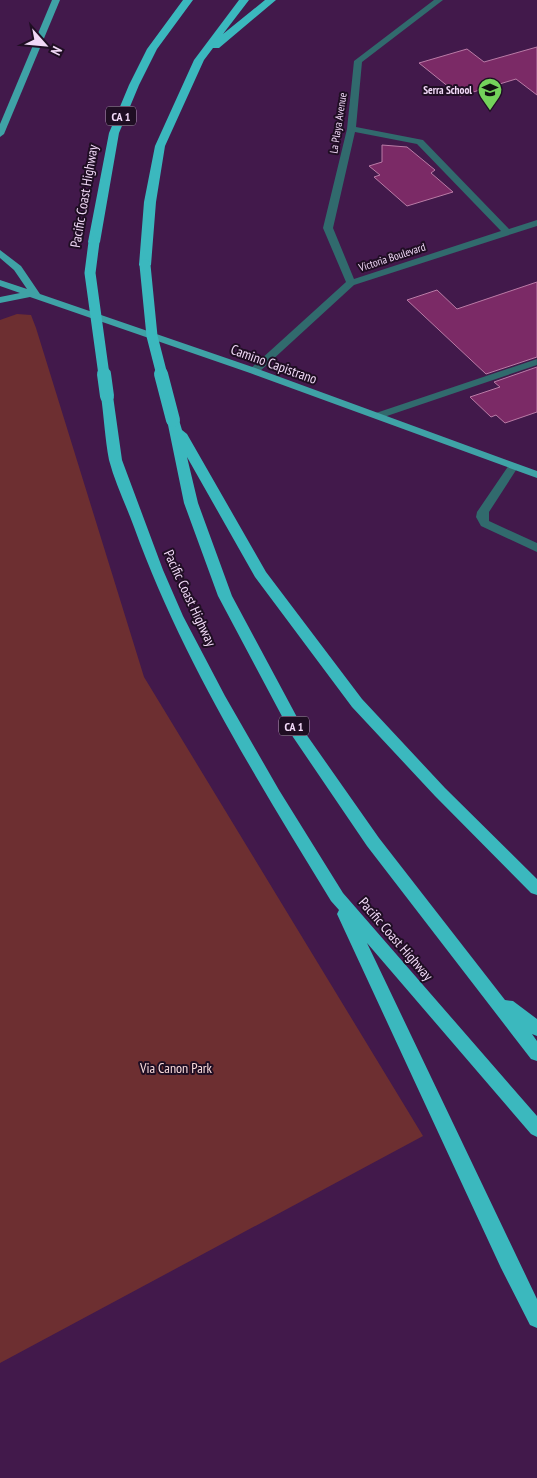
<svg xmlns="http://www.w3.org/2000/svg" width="537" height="1478" font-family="'PT Sans Narrow',sans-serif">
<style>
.green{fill:#6d2f31}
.building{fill:#7b2a66;stroke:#ba7ba6}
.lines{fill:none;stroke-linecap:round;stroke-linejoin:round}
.minor{fill:#316a6d;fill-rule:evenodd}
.major{fill:#3fa2a6;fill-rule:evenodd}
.highway{fill:#3bb8be;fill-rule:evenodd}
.highway-bridge-far1{stroke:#3bb8be;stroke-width:11}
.highway-bridge{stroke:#3bb8be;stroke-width:14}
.labels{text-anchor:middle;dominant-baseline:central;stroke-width:4;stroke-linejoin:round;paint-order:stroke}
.far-poi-label{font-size:11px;font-weight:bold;fill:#f1d9f7;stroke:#1f0e23;text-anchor:end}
.far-street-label{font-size:11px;fill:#f1d9f7;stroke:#1f0e23}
.shield{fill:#1f0e23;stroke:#b29cb7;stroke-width:1}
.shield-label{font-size:12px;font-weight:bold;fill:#f1d9f7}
.street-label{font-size:14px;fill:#f1d9f7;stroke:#1f0e23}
.park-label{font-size:14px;fill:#fadcdc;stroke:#1f0e23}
</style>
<rect width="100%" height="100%" fill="#42194b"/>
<path class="green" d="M17,314L31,315L36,328L144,677L423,1136L0,1363V320Z"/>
<g class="building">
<path d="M537,47V95L516,79L460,96L419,63L467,49L484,62Z"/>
<path d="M382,145L407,147L435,170L431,173L453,192L407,206L374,177L380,175L369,166L382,162Z"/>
<path d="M537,282V357L486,374L407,300L437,290L457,309Z"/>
<path d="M537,367V412L505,423L496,415L491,417L470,397L500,387L494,382Z"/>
</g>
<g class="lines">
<g class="minor">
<path d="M434,0H443L362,62L356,127L423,140L509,229L537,220V226L354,285L258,373H250L249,371L250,369L346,282L323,228L347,129L354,61ZM355,132L417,144L501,231L354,279L333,228Z"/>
<path d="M537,359V365L381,418L377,419L372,416L373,414Z"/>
<path d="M513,464L518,467L489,512V521L537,543V552L481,526L476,517L477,512L509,465Z"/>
</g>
<g class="major">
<path d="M52,0H60L4,134L0,137V124Z"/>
<path d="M0,250L21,266L40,294L258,369L537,471V478L250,373L30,297L0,303V297L20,293L0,286V280L27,289L14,270L0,258Z"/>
</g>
<g class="highway">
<path d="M183,0H193L157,49L139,85L119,133L100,242L98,244H90L88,242L109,133L129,85L147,49Z"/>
<path d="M239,0H249L223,34L265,0H276L219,48H213L204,60L165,146L156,202L151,265L145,268L141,267L139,265L144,202L155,146L194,60Z"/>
<path d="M107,392L113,396L122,460L163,570L183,616L225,696L279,790L343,893L537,1116V1137L531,1134L367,943L537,1299V1328L530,1325L501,1268L337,914L339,910L331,901C258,781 182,660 134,527C126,505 115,483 109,460C105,439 104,417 101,396Z"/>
<path d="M173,416L179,420L182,430L187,434L266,572L362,699L445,788L537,879V895L531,893L435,796L352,707L255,577L187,457L198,503L232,596L306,734L379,838L505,1000L513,1001L537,1019V1036L532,1034L537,1041V1061L531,1059L367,846L293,737L218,596L184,503L167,420Z"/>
</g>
<g class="highway-bridge-far1">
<path d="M94,242L90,273L104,375"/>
<path d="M145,265L152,336L162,375"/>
</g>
<g class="highway-bridge">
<path d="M104,374L107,396"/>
<path d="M161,374L173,420"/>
</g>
</g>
<defs>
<symbol id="school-pin" viewBox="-11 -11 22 30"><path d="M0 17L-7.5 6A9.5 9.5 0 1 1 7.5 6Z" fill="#74d25b" stroke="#1f0e23"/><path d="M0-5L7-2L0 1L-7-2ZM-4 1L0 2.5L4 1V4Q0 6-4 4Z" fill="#111"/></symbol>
</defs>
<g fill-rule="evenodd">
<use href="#school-pin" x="476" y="76" width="28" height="38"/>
</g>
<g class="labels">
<g class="far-poi-label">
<text x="472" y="90">Serra School</text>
</g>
<g class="far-street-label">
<text transform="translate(338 123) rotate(-81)">La Playa Avenue</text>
<text transform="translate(392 257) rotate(-18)">Victoria Boulevard</text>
</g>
<g class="shield">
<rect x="106" y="106.5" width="30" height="19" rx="4"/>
<rect x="279" y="716.5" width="30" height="19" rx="4"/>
</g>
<g class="shield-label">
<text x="121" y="116">CA 1</text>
<text x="294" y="726">CA 1</text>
</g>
<g class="street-label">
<text transform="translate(84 196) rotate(-80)">Pacific Coast Highway</text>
<text transform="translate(274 364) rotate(20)">Camino Capistrano</text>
<text transform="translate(190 598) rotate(65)">Pacific Coast Highway</text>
<text transform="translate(396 939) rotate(49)">Pacific Coast Highway</text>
</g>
<g class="park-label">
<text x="176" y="1068">Via Canon Park</text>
</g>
</g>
<g transform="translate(45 45) rotate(117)" stroke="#1f0e23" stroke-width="4" paint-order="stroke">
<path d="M0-4L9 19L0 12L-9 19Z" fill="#f1d9f7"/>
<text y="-8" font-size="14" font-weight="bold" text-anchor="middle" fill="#f1d9f7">N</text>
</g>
</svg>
